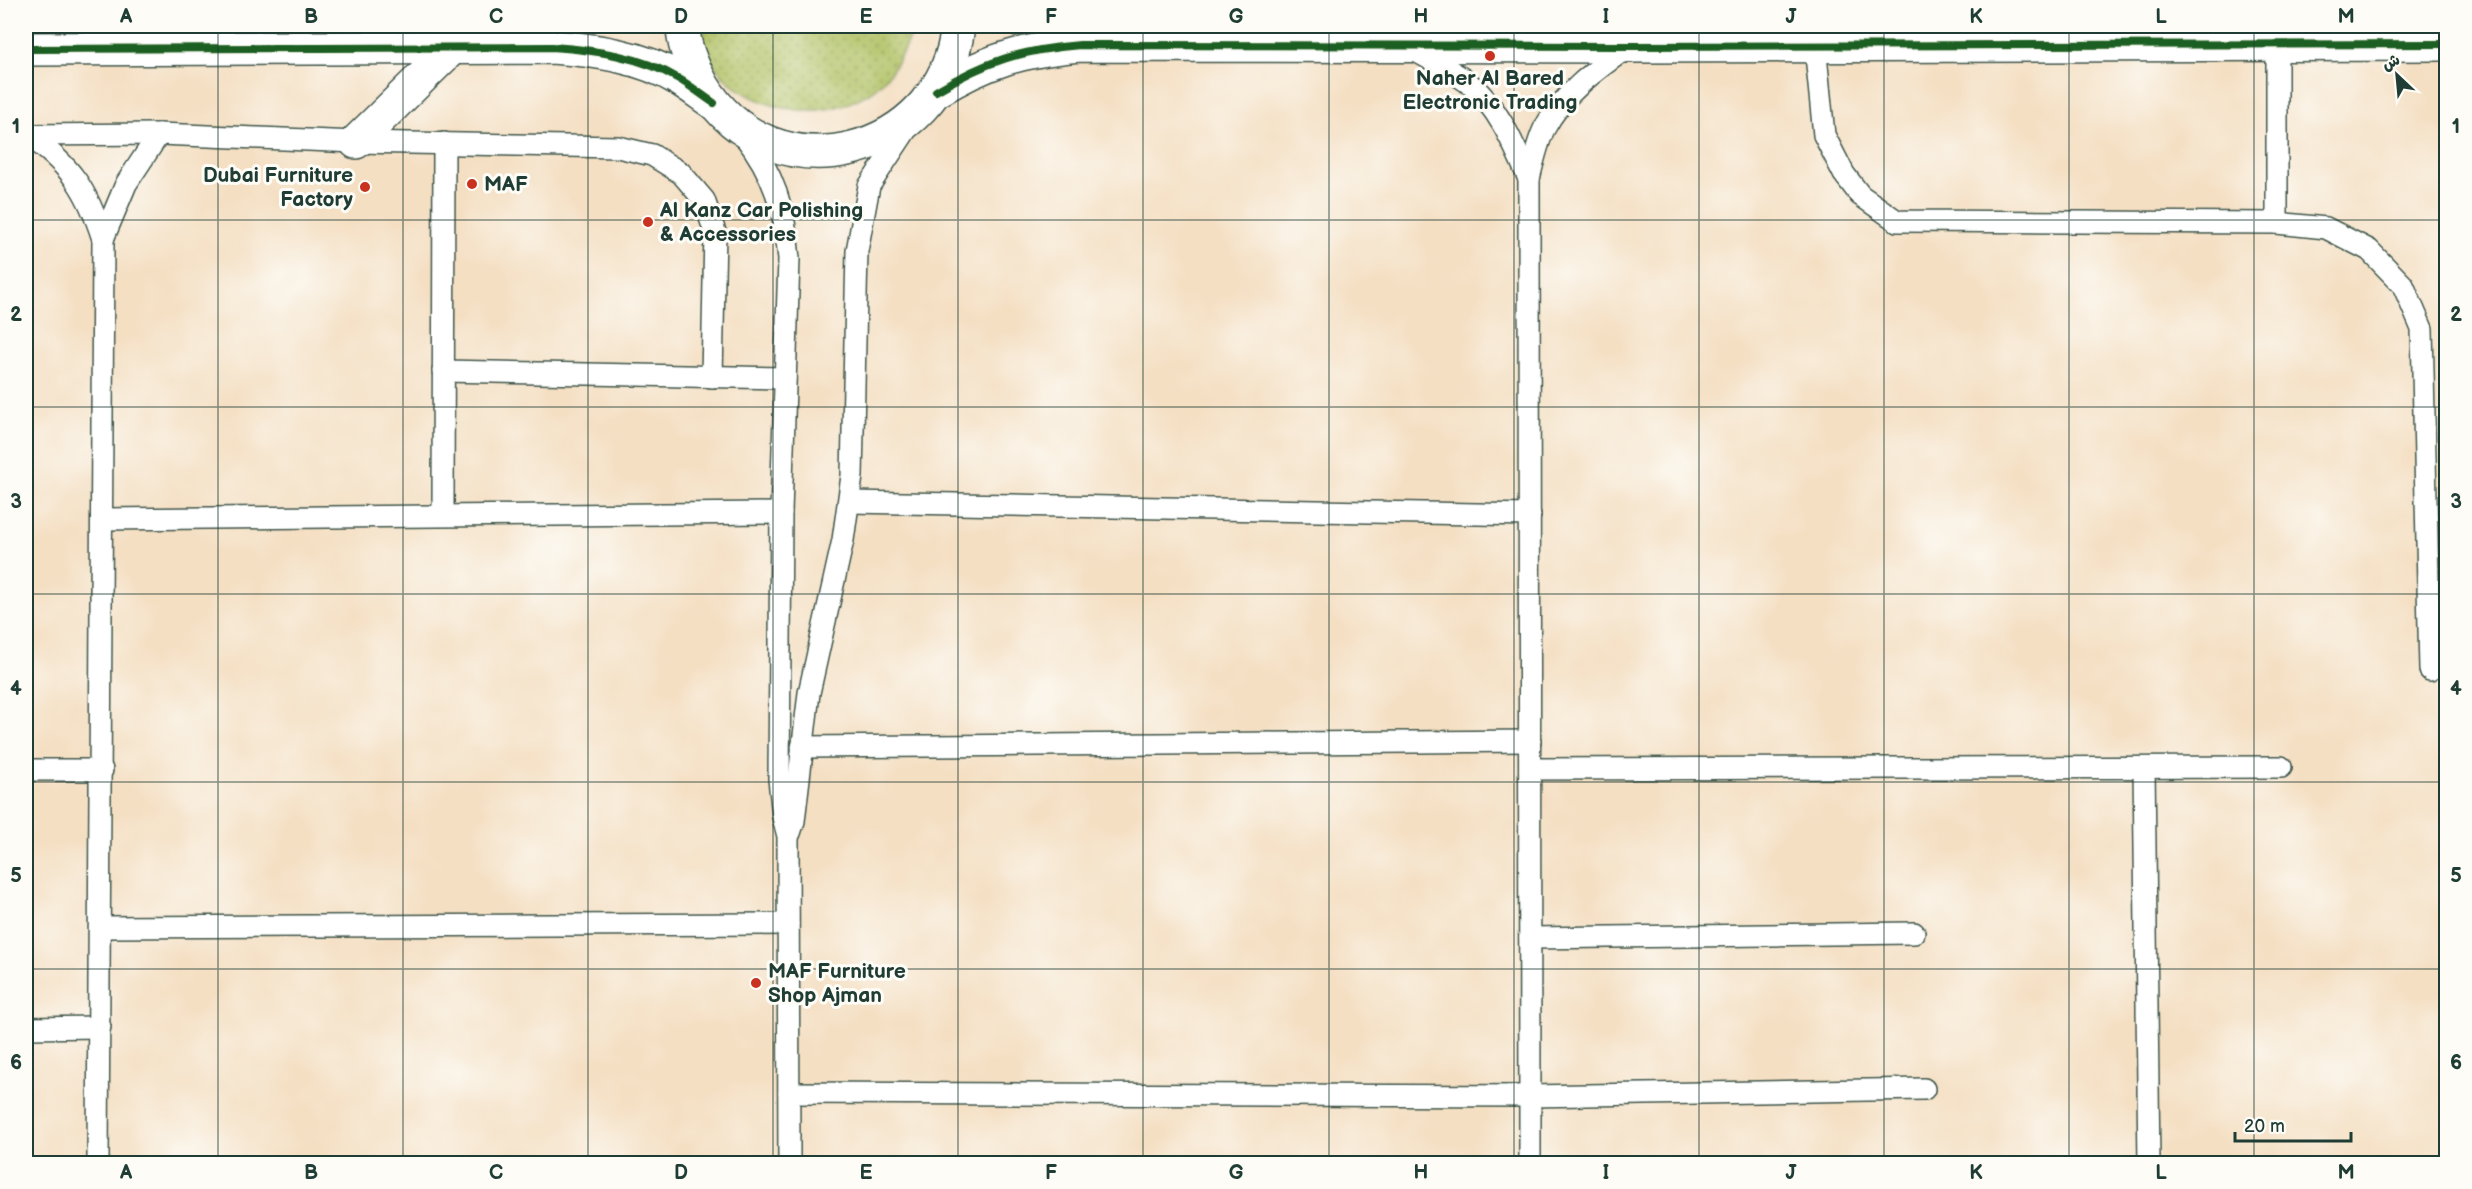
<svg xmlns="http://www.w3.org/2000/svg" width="2472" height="1189" font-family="'Balsamiq Sans','Playpen Sans Arabic',sans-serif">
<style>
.grass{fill:url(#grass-dots);stroke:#687f4c;stroke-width:1.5}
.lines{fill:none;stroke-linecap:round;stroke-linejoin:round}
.service-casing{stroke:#3f5549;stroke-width:24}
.tertiary-casing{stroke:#3f5549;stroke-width:36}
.path{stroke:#3f5549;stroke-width:4;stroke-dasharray:1.5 4.5;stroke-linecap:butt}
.service{stroke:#fff;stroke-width:21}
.tertiary{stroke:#fff;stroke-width:33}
.cycleway-casing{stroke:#fdfcf7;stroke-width:11}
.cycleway{stroke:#1b5e20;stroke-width:8}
.grid{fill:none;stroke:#1f3d34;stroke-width:1.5;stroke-opacity:0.55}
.poi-dot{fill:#c8321e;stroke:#fdfcf7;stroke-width:2}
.labels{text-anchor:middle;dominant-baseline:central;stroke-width:6;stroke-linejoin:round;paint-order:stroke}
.poi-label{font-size:21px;font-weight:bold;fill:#1f3d34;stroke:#fdfcf7;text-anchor:start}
.neatline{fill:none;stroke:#1f3d34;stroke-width:2}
.grid-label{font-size:20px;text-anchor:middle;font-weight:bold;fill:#1f3d34}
</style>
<defs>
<pattern id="grass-dots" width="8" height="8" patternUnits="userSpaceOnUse" patternTransform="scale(1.5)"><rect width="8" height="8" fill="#b0c164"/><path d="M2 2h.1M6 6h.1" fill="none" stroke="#8f9e53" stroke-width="1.8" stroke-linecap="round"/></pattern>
</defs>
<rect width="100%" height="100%" fill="#fdfcf7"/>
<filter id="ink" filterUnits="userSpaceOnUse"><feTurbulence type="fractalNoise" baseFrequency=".0167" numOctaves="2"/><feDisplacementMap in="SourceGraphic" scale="12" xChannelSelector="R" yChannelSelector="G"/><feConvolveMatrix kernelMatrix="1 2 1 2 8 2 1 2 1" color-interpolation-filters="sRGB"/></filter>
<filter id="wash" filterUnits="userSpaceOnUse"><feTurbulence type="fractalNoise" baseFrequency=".008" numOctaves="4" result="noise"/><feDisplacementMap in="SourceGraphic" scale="24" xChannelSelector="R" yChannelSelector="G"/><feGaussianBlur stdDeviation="1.35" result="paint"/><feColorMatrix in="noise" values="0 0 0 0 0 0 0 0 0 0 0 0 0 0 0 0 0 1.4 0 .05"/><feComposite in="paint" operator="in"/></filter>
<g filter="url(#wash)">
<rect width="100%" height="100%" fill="#f4dfc3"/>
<path class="grass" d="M698,26H914C904,51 893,77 869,93C807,133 710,101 698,26Z"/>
</g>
<g filter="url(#ink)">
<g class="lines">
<defs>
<g id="service">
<path d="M1815,45L1824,135L1844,174L1860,195L1897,221L2277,223L2326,228L2369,250L2403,285L2422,329L2430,670"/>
<path d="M1410,48C1430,59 1452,70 1470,84C1499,108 1514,145 1529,179"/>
<path d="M743,134C774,173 785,210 789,259L781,513L779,779L783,817L788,836L789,1164"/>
<path d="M26,135L159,134L356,142L618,147L652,155L681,173L704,200L715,232L712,377"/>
<path d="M28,135C71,166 87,189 103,239L98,1164"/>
<path d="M2277,223V45"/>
<path d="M103,239L126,184L159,134"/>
<path d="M443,371L785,378"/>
<path d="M849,502L1530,515"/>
<path d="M443,515L444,143"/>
<path d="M102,519L781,513"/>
<path d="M802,747L1530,741"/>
<path d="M2144,768L2149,1164"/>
<path d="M1530,769L2281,767"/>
<path d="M26,770H102"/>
<path d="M790,833L794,821L809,693L843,540L852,476L857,251L869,186L908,127"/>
<path d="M101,927L788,924"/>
<path d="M1530,938L1914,933"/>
<path d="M26,1028L100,1027"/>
<path d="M789,1093L1530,1096L1924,1089"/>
<path d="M1530,1164L1529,179C1533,162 1537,144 1544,129C1563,93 1596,70 1628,47"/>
</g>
<g id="tertiary">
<path d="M683,26C683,46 693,68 703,86C772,200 944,158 958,26"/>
<path d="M26,49L552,47C595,50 641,56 679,79C691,86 702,95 714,103"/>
<path d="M936,91C986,61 1021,50 1080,45L1629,46L2446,44"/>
<path d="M356,142L453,47"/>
</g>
</defs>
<use href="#service" class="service-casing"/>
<use href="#tertiary" class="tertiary-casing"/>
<path class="path" d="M814,216L834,217"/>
<use href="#service" class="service"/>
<use href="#tertiary" class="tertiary"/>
<defs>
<g id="cycleway">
<path d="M26,49L552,47C595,50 641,56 679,79C691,86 702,95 714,103"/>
<path d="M936,91C986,61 1021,50 1080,45L1629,46L2446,44"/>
</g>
</defs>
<use href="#cycleway" class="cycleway-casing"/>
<use href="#cycleway" class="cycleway"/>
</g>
</g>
<path class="grid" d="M218,26V1164M403,26V1164M588,26V1164M773,26V1164M958,26V1164M1143,26V1164M1329,26V1164M1514,26V1164M1699,26V1164M1884,26V1164M2069,26V1164M2254,26V1164M26,220H2446M26,407H2446M26,594H2446M26,782H2446M26,969H2446"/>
<g class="poi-dot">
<circle cx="1490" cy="56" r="6"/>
<circle cx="472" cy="184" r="6"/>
<circle cx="365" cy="187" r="6"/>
<circle cx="648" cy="222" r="6"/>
<circle cx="756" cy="983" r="6"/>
</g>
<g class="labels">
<g class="poi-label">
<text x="1490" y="78" text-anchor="middle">Naher Al Bared<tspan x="1490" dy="24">Electronic Trading</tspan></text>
<text x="353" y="175" text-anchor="end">Dubai Furniture<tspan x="353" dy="24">Factory</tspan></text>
<text x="484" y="184">MAF</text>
<text x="660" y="210">Al Kanz Car Polishing<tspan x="660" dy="24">&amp; Accessories</tspan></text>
<text x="768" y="971">MAF Furniture<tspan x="768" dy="24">Shop Ajman</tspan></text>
</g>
</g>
<rect width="2472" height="1189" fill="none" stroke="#fdfcf7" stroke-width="66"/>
<g transform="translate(2397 75) rotate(334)" stroke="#fdfcf7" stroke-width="4.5" paint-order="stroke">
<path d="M0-4.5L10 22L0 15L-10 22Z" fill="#1f3d34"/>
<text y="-9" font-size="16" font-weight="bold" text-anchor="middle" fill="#1f3d34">ش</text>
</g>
<path d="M2235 1132v9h116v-9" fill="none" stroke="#1f3d34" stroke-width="3"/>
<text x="2244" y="1132" font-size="18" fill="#1f3d34" stroke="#fdfcf7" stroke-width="4.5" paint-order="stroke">20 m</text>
<rect x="33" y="33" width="2406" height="1123" class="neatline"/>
<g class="grid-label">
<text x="126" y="23">A</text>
<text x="311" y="23">B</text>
<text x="496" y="23">C</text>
<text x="681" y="23">D</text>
<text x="866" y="23">E</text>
<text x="1051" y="23">F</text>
<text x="1236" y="23">G</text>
<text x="1421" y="23">H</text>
<text x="1606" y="23">I</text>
<text x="1791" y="23">J</text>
<text x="1976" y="23">K</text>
<text x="2161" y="23">L</text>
<text x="2346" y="23">M</text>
<text x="16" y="133">1</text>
<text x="2456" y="133">1</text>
<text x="16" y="321">2</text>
<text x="2456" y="321">2</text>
<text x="16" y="508">3</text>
<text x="2456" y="508">3</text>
<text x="16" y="695">4</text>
<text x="2456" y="695">4</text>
<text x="16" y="882">5</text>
<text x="2456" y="882">5</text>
<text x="16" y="1069">6</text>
<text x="2456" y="1069">6</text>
<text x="126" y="1179">A</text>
<text x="311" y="1179">B</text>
<text x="496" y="1179">C</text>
<text x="681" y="1179">D</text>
<text x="866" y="1179">E</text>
<text x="1051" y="1179">F</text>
<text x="1236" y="1179">G</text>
<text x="1421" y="1179">H</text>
<text x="1606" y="1179">I</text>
<text x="1791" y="1179">J</text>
<text x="1976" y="1179">K</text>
<text x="2161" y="1179">L</text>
<text x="2346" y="1179">M</text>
</g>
</svg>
